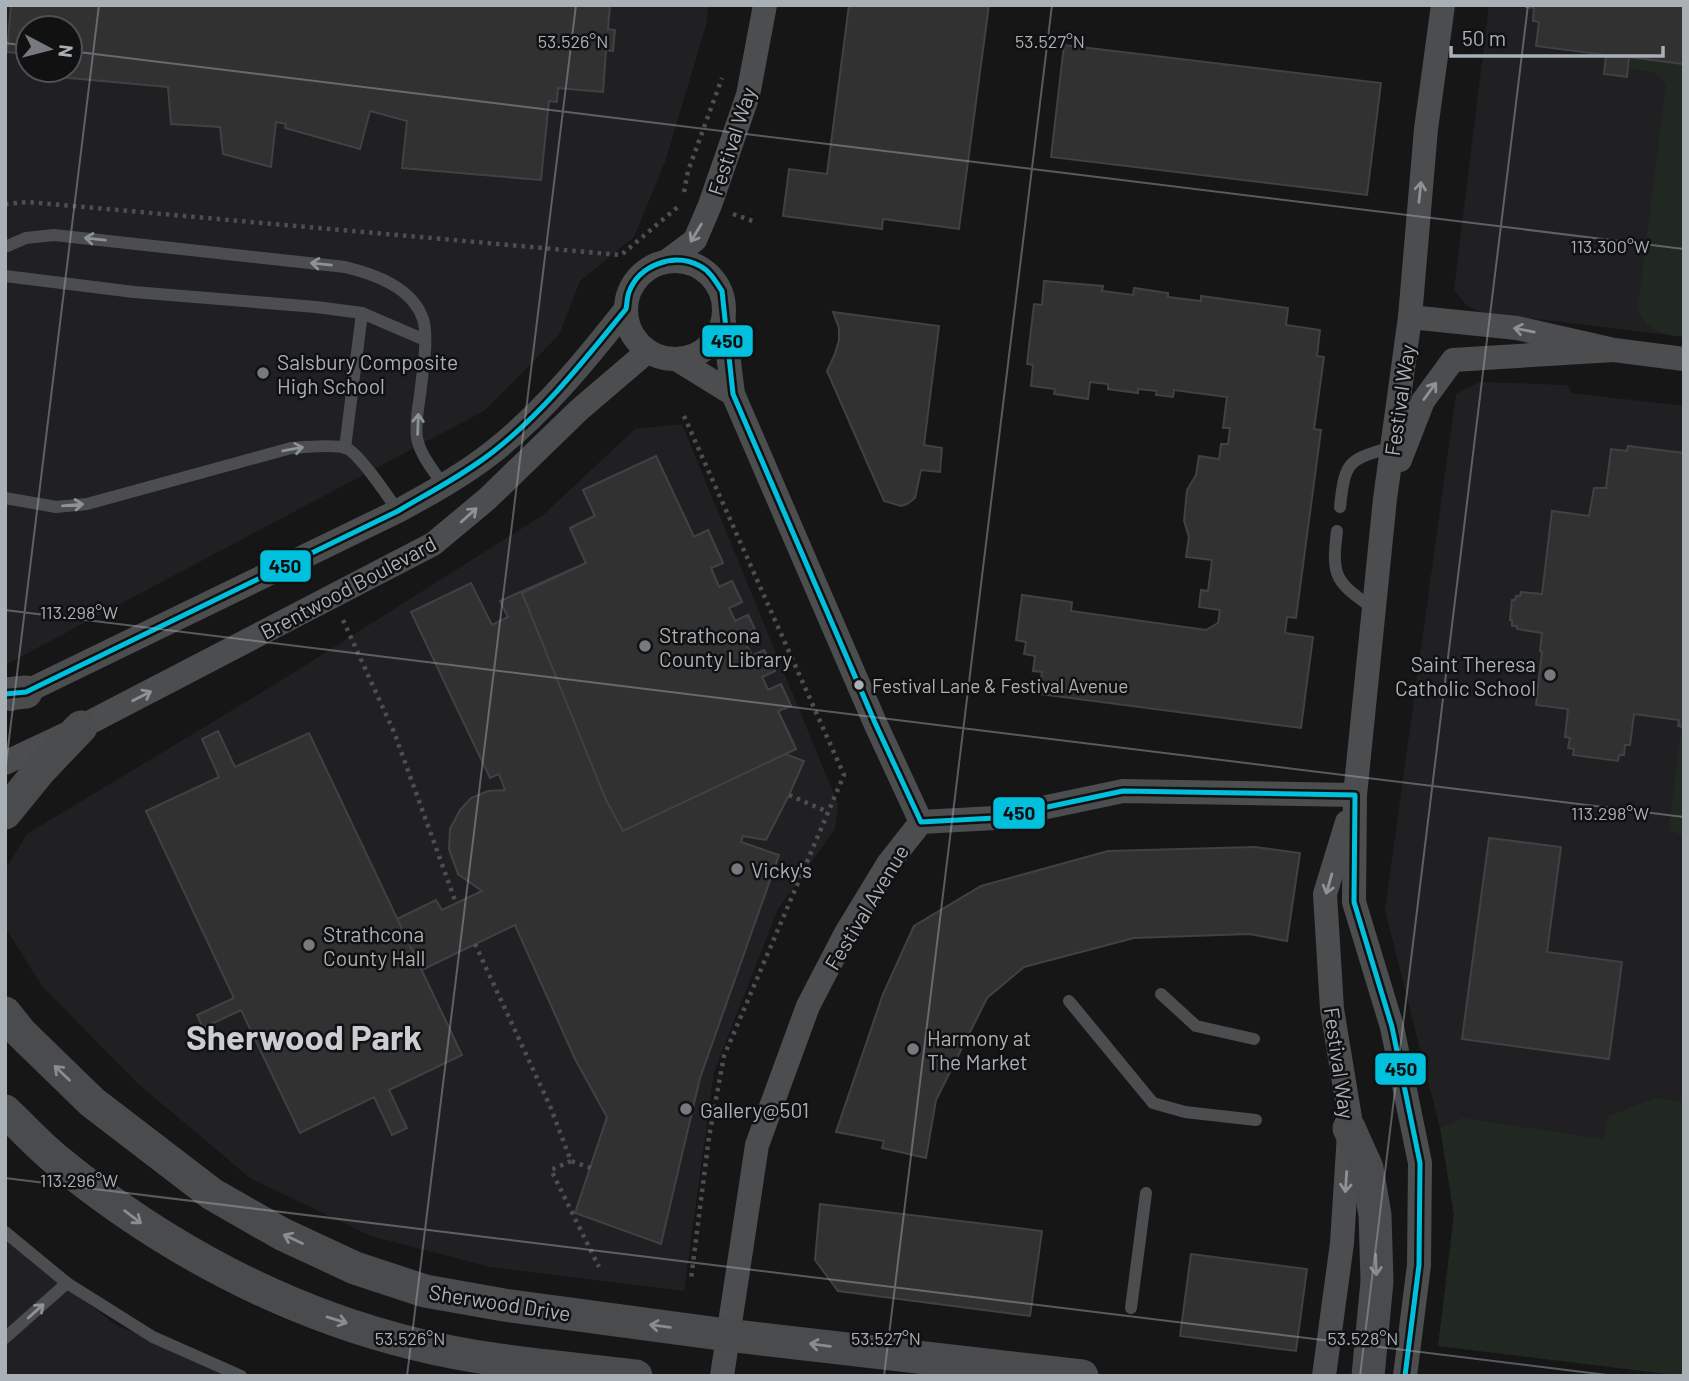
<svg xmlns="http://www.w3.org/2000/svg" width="1689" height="1381" font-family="Barlow,sans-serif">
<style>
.built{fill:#202022;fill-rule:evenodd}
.green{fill:#212721}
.building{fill:#313132;stroke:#3f4143;stroke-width:2}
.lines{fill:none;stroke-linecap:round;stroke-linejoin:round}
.path{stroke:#4c4e50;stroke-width:4.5;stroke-dasharray:3.5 5;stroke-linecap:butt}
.service{stroke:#4b4d4f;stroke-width:12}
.minor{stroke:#4b4d4f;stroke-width:24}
.secondary{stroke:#4a4b4d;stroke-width:33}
.bus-1-casing{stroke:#111112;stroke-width:10}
.bus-1{stroke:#01c0de;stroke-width:5}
.oneway{stroke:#8d9297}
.oneway2{stroke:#888d91}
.ticks{fill:none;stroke:#a9b0b6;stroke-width:2;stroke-opacity:0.45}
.poi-dot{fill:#767a7e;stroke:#111112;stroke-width:2.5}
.bus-dot{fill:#a9b0b6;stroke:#111112;stroke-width:2.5}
.labels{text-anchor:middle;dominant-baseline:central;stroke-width:5;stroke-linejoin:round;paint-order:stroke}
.bus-label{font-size:19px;fill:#a9b0b6;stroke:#111112;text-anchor:start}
.street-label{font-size:21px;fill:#a9b0b6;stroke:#111112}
.poi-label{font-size:21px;fill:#a9b0b6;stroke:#111112;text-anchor:start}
.town-label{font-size:35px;font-weight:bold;fill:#caced2;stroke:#111112}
.ticks-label{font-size:18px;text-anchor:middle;fill:#a9b0b6;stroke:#111112;stroke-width:5;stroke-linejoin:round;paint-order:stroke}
.line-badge{stroke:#111112;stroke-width:2.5}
.pale-badge-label{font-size:19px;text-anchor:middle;font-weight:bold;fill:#111}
</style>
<rect width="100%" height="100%" fill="#161617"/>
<g class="built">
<path d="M5,5H708L707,22L665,162L634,237L580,281L559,335L484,411L5,665ZM28,28H70V70H28Z"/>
<path d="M1489,5H1684V337L1480,312L1467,306L1454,290Z"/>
<path d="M1479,382L1567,385L1572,393L1684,406V1376L1438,1346L1454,1215L1440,1128L1385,910L1456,394Z"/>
<path d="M682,424L838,804L835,829L778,909L714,1072L684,1291L490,1267L371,1236L250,1178L136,1082L42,986L5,927V870L27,834L274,685L543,515L635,429Z"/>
<path d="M5,1240L116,1325L239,1376H5Z"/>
</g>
<g class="green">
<path d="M1629,57L1684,64V337C1660,334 1645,331 1638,306L1666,86C1660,69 1643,71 1628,69Z"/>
<path d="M1681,726L1684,727V836L1669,830Z"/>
<path d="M1655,1098L1684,1102V1376L1438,1346L1454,1215L1440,1128L1462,1118L1604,1139L1608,1116Z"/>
</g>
<g class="building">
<path d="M11,5H610L608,29L615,30L613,51L606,50L603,92L558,88L557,102L549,101L541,180L402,168L407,121L370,111L360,149L285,128L286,124L276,122L271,167L223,154L220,127L171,124L168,87L59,77V70H70V28H28V54L7,52Z"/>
<path d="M849,5H989L959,229L883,219L882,229L783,216L789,169L827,174Z"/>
<path d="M1526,5H1684V64L1629,57L1627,77L1604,74L1606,55L1536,46L1539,22L1533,21L1534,8L1526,7Z"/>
<path d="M1064,45L1381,83L1367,195L1051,157Z"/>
<path d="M1044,281L1103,286L1102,291L1133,295L1134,288L1168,293V297L1201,301V296L1288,308L1286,325L1320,330L1317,356L1324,357L1314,429L1321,430L1296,618L1287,617L1285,633L1313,637L1301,728L1039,694L1042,672L1033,671L1035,656L1024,654L1026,642L1016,640L1022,595L1072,602L1071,611L1206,630L1218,623L1220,610L1199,607L1201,590L1208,591L1212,560L1186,557L1189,537L1184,521L1187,490L1196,475L1199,456L1219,459L1221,444H1228L1230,428H1223L1227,397L1174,390L1173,397L1156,395L1157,391L1138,389V393L1108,389V384L1090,382L1088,399L1054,394L1055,389L1031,386L1033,365L1027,364L1034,304L1042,305Z"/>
<path d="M833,312L939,326L924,445L942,448L940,472L921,470L915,498L907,504L901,506L884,501L827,371L835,354L839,340V328Z"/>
<path d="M1628,446L1684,453V727L1678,726L1679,720L1634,714L1630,745H1625L1624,755H1619L1618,761L1573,755L1574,749L1568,748L1570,738L1565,737L1568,709L1536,705L1542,652L1540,651L1542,633L1517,629V626H1512V620H1510L1512,600H1515L1516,596H1520L1521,592L1542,594L1552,511L1589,516L1594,488H1606L1611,449L1627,451Z"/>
<path d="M656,456L694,537L708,530L723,563L711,568L719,587L732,581L742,602L729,608L735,621L748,615L758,636L745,642L752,656L764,650L775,671L762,677L768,690L781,684L791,706L778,711L796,749L785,754L804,761L789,795L766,840L743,836L741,842L779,855L700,1078L661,1244L575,1213L607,1117L575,1059L515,925L422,970L397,919L436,900L442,910L482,891L458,874L449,849L450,829L460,810L471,798L488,791L505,790L499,774L490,778L411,612L471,583L492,625L508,617L500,601L586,563L570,528L595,516L583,490Z"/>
<path d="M656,456L694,537L708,530L723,563L711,568L719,587L732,581L742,602L729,608L735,621L748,615L758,636L745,642L752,656L764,650L775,671L762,677L768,690L781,684L791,706L778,711L796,749L623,831L606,800L522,593L586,563L570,528L595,516L583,490Z"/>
<path d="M218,731L235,767L309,733L462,1055L389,1090L407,1128L392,1135L374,1097L300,1133L241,1010L203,1028L197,1015L234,998L146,811L219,777L202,739Z"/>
<path d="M1489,838L1561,847L1547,952L1622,962L1609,1059L1462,1039Z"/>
<path d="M1255,847L1300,853L1287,941L1249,934L1134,938L1024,967L987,998L936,1100L926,1158L882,1148L884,1141L836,1132L883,994L914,926L981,886L1108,851Z"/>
<path d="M820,1204L1042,1231L1030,1316L838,1291L815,1260Z"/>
<path d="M1191,1254L1307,1269L1296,1351L1180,1336Z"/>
</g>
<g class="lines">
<g class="path">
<path d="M684,192L688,171L722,78"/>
<path d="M5,204L28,202L621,255L680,205"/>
<path d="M733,214L753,221"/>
<path d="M684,416L844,775L724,1056L709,1137L691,1279"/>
<path d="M343,620L394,732L456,903"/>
<path d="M789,795L828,812"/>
<path d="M475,944L550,1106L571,1161L591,1168"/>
<path d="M571,1161L551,1170L599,1267"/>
</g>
<g class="service">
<path d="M5,247L26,238L54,235L345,267C374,274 412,287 423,319C429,338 422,375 420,395C418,409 415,424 417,438C420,455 434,471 443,485"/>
<path d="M5,276L134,292L316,307L362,313L425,340"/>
<path d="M345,448L362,313"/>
<path d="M5,498L56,507L87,504L291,448C304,447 334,444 346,448C359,453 389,498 398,511"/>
<path d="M1340,507C1345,460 1348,460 1392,447"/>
<path d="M1337,531C1331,578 1336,582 1374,609"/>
<path d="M1161,994L1196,1026L1254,1039"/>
<path d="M1069,1001L1153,1103L1185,1112L1256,1120"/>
<path d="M5,1232L67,1283L153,1337L241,1376"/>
<path d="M1131,1308L1146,1193"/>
<path d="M5,1338L67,1283"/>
</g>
<g class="minor">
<circle cx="675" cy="310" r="49"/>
<path d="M667,261L695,240L710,205L748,95L765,5"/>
<path d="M1410,317L1517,328L1614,350L1684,359"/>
<path d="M724,322L733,394L876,725L921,822"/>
<path d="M678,360L733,394"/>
<path d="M1400,460L1423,401L1453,360L1614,350"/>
<path d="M11,699L398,511C431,493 465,474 494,451C544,411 586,360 626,309"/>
<path d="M5,763L81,727L433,544L487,499L579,410L648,351"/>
<path d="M722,1376L757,1145L808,1006L846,933L888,864L921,822L995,818L1123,791L1355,795"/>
<path d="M1324,1376L1342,1243L1350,1118L1332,1009L1325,894L1347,822"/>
<path d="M1405,1376L1419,1265L1420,1163L1392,1027L1354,902L1355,795L1385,499L1410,317L1426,129L1443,5"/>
</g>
<g class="secondary">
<path d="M5,694L26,692"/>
<path d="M5,813L40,770L81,727"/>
<path d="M5,1013L21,1033L92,1102L212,1194L282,1234L355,1268L425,1291L504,1305L727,1335L1082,1376"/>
<path d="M5,1111C23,1128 40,1147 59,1162C163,1247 284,1312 415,1344C487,1362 562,1367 636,1376"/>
<path d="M1349,1128L1367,1168L1375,1215L1377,1281L1368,1376"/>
</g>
<defs>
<path id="bus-1" d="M5,694L26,692L398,511C430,492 465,474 494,451C545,411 585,359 626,309C627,304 627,297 629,292C639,265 674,252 700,266C710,271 716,282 722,291L733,394L876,725L921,822L995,818L1123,791L1355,795L1354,902L1392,1027L1420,1163L1419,1265L1405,1376"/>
</defs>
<use href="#bus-1" class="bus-1-casing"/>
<use href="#bus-1" class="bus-1"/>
</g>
<defs><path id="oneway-shaft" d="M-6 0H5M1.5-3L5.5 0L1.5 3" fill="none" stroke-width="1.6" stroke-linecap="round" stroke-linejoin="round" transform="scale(1.75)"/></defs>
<g class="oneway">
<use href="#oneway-shaft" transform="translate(1420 192) rotate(-84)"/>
<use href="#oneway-shaft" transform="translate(696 233) rotate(121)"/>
<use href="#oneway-shaft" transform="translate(95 239) rotate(-174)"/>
<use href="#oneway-shaft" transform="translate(321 264) rotate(-174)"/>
<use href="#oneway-shaft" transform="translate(1524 330) rotate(-169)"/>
<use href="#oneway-shaft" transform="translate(1430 391) rotate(-54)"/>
<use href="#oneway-shaft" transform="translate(418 424) rotate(-88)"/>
<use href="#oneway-shaft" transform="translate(293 449) rotate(-10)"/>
<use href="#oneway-shaft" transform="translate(73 505) rotate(-5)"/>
<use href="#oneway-shaft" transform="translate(469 515) rotate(-42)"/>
<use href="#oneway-shaft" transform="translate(142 696) rotate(-27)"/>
<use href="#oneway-shaft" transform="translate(1329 884) rotate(106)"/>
<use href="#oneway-shaft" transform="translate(1346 1182) rotate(94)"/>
<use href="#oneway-shaft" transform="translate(36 1311) rotate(-42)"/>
</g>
<g class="oneway2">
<use href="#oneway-shaft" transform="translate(62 1073) rotate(-136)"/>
<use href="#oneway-shaft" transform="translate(133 1217) rotate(37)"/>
<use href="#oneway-shaft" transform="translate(293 1239) rotate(-155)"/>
<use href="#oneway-shaft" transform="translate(1376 1265) rotate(88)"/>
<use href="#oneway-shaft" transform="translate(337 1320) rotate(17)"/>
<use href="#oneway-shaft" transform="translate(660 1326) rotate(-172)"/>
<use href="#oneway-shaft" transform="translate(820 1345) rotate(-173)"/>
</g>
<path class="ticks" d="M5,43L28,46M70,51L1684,249M5,610L1684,817M5,772L99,5M5,1178L1615,1376M407,1376L576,5M884,1376L1052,5M1360,1376L1528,5"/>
<g class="poi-dot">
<circle cx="263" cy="373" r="7"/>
<circle cx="645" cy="646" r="7"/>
<circle cx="1550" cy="675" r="7"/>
<circle cx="737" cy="869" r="7"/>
<circle cx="309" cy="945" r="7"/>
<circle cx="913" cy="1049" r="7"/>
<circle cx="686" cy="1109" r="7"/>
</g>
<circle class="bus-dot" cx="859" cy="685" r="6"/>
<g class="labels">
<g class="bus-label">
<text x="872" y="685">Festival Lane &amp; Festival Avenue</text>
</g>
<g class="street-label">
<text transform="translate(731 141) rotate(-72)">Festival Way</text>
<text transform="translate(1399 400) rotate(-82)">Festival Way</text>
<text transform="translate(348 587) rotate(-28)">Brentwood Boulevard</text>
<text transform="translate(866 907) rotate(-59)">Festival Avenue</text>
<text transform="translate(1340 1063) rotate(82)">Festival Way</text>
<text transform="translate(500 1302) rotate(9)">Sherwood Drive</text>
</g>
<g class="poi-label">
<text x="277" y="361">Salsbury Composite<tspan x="277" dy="24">High School</tspan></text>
<text x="659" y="634">Strathcona<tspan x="659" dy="24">County Library</tspan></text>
<text x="1536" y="663" text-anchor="end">Saint Theresa<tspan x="1536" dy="24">Catholic School</tspan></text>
<text x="751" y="869">Vicky's</text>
<text x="323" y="933">Strathcona<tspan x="323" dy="24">County Hall</tspan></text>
<text x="927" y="1037">Harmony at<tspan x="927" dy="24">The Market</tspan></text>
<text x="700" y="1109">Gallery@501</text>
</g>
<g class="town-label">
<text x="304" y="1036">Sherwood Park</text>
</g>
</g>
<g class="ticks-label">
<text x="573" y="48">53.526°N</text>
<text x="1050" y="48">53.527°N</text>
<text x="1610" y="253">113.300°W</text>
<text x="79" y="619">113.298°W</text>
<text x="1610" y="820">113.298°W</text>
<text x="79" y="1187">113.296°W</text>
<text x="410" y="1345">53.526°N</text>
<text x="886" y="1345">53.527°N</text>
<text x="1363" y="1345">53.528°N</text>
</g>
<g class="line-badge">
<rect x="701" y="324" width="53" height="34" rx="7" fill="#01c0de"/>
<rect x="259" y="549" width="53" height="34" rx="7" fill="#01c0de"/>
<rect x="992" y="796" width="54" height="34" rx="7" fill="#01c0de"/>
<rect x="1374" y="1052" width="53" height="34" rx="7" fill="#01c0de"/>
</g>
<g class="pale-badge-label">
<text x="727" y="348">450</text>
<text x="285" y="573">450</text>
<text x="1019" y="820">450</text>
<text x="1401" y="1076">450</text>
</g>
<rect width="1689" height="1381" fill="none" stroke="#a9b0b6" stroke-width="14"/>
<g transform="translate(49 49) rotate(97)"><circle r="33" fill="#111112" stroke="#4e5154" stroke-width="2"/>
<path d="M0-5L12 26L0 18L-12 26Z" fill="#767a7e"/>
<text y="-10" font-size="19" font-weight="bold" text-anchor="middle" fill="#a9b0b6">N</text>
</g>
<path d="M1451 46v10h212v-10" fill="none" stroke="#a9b0b6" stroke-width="3.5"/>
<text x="1462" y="46" font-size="21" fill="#a9b0b6" stroke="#111112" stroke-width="5" paint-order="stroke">50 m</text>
</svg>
